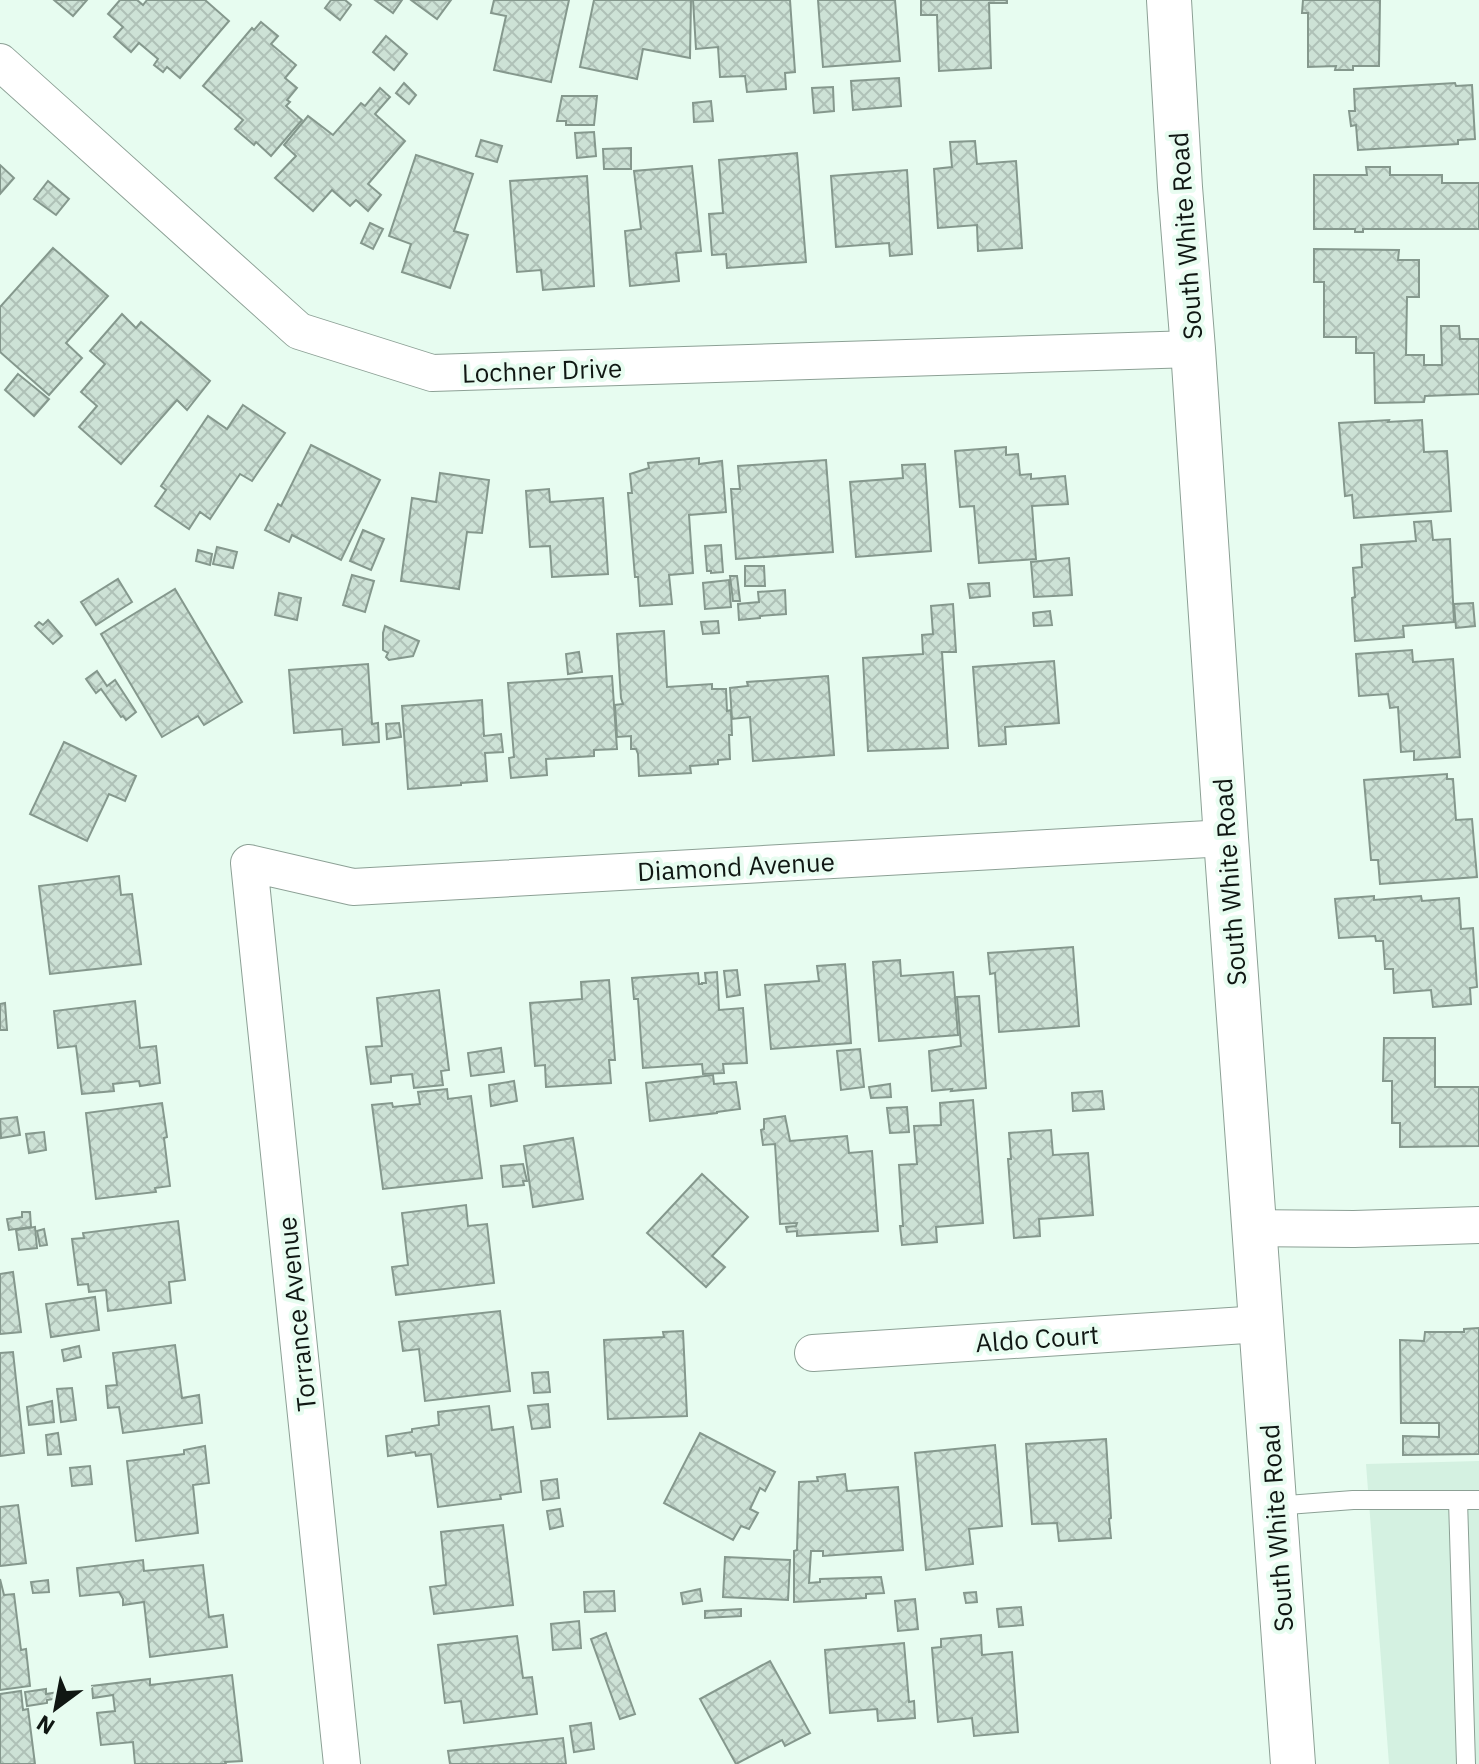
<svg xmlns="http://www.w3.org/2000/svg" width="1479" height="1764" font-family="'IBM Plex Sans',sans-serif">
<style>
.built{fill:#d4f1e1}
.building{fill:url(#building-cross-hatch);stroke:#85988d;stroke-width:2}
.lines{fill:none;stroke-linecap:round;stroke-linejoin:round}
.service-casing{stroke:#8ca095;stroke-width:20}
.minor-casing{stroke:#8ca095;stroke-width:38}
.secondary-casing{stroke:#8ca095;stroke-width:46}
.service{stroke:#fff;stroke-width:18}
.minor{stroke:#fff;stroke-width:36}
.secondary{stroke:#fff;stroke-width:44}
.labels{text-anchor:middle;dominant-baseline:central;stroke-width:8;stroke-linejoin:round;paint-order:stroke}
.street-label{font-size:26px;fill:#101713;stroke:#e7fcf0}
</style>
<defs>
<pattern id="building-cross-hatch" width="8" height="8" patternUnits="userSpaceOnUse" patternTransform="scale(2)"><rect width="8" height="8" fill="#cde2d6"/><path d="M0 0l8 8M0 8l8-8" fill="none" stroke="#afc1b7"/></pattern>
</defs>
<rect width="100%" height="100%" fill="#e7fcf0"/>
<path class="built" d="M1479,1461V1764H1389L1366,1464Z"/>
<g class="building">
<path d="M54,0H87L73,16Z"/>
<path d="M120,0H137L143,5L147,0H205L229,21L180,78L167,67L163,72L154,65L158,59L139,43L131,52L114,37L123,27L108,14Z"/>
<path d="M331,0H345L351,5L340,20L325,8Z"/>
<path d="M375,0H402L393,13Z"/>
<path d="M411,0H451L437,19Z"/>
<path d="M494,0H569L551,82L494,70L506,16L491,13Z"/>
<path d="M594,0H691L690,58L643,49L637,79L580,67Z"/>
<path d="M693,0H790L795,72L785,73L786,89L747,92L745,76L720,77L718,47L696,49Z"/>
<path d="M818,0H895L900,61L823,67Z"/>
<path d="M921,0H1007V3H989L991,68L939,71L937,15H921Z"/>
<path d="M1303,0H1380L1379,66H1353V70H1335L1336,66L1308,67V13H1302Z"/>
<path d="M261,22L278,36L271,44L296,65L285,78L297,88L287,100L290,102L286,106L302,120L271,156L256,142L254,145L235,129L243,120L203,86L252,28L254,30Z"/>
<path d="M386,36L407,54L394,70L373,52Z"/>
<path d="M899,78L901,106L853,110L851,81Z"/>
<path d="M404,83L416,95L409,104L396,93Z"/>
<path d="M1455,83L1456,86L1472,85L1475,139L1458,140V144L1358,150L1356,125L1351,126L1349,111H1355L1354,89Z"/>
<path d="M833,87L834,111L814,113L812,88Z"/>
<path d="M380,88L390,97L375,114L405,141L368,184L381,195L368,211L356,200L350,206L332,190L313,211L275,178L296,156L284,145L308,116L333,135L361,103L365,106Z"/>
<path d="M562,96H597L594,125H566V121H557Z"/>
<path d="M711,101L713,121L694,122L693,103Z"/>
<path d="M594,132L596,156L577,158L575,133Z"/>
<path d="M481,140L502,146L497,162L476,156Z"/>
<path d="M975,141L977,164L1016,161L1022,248L978,251L977,225L938,228L934,169L952,167L950,142Z"/>
<path d="M631,148V169H604L603,149Z"/>
<path d="M797,153L806,262L727,268L726,254L712,255L709,214L723,213L719,160Z"/>
<path d="M416,155L473,174L454,231L468,235L450,288L402,272L411,244L389,236Z"/>
<path d="M0,165L14,178L0,194Z"/>
<path d="M692,166L701,251L676,253L679,281L630,286L625,231L641,229L634,171Z"/>
<path d="M1366,167H1390V175H1442V183H1479V229H1363V232H1355V229H1314V175H1367Z"/>
<path d="M907,170L912,254L890,256L889,243L836,247L831,176Z"/>
<path d="M587,176L594,286L543,290L541,270L517,272L510,181Z"/>
<path d="M48,181L69,199L56,215L34,199Z"/>
<path d="M370,223L383,229L373,249L361,243Z"/>
<path d="M53,248L108,296L66,343L82,358L49,395L0,352V307Z"/>
<path d="M1314,249L1399,250L1398,260H1419V297H1407L1406,355H1424V365H1442L1441,326H1459L1460,339H1479V394L1425,396L1424,402L1375,403L1374,353H1356V337H1324V282H1314Z"/>
<path d="M122,314L136,328L141,322L210,381L187,410L177,400L121,464L79,427L97,406L81,392L105,364L90,351Z"/>
<path d="M18,374L49,399L34,416L5,390Z"/>
<path d="M243,405L285,433L252,481L240,474L210,519L200,512L189,529L155,506L166,490L161,486L208,416L227,429Z"/>
<path d="M1389,420L1388,422L1422,420L1424,452L1447,451L1451,511L1354,518L1352,495L1345,496L1339,423Z"/>
<path d="M311,445L380,480L341,560L292,535L289,542L265,530L278,504L281,506Z"/>
<path d="M1006,447V455L1018,454L1020,475L1031,474V479L1065,476L1068,504L1032,506L1036,559L979,563L974,506L960,507L955,451Z"/>
<path d="M699,458V464L722,461L726,512L689,515L693,573L669,575L672,604L640,606L638,577H635L628,493H632L630,474L649,468L648,463Z"/>
<path d="M826,460L833,552L736,559L731,489H740L738,466Z"/>
<path d="M925,464L931,551L856,557L850,482L903,478L902,465Z"/>
<path d="M440,473L489,480L482,533L467,532L459,589L401,581L412,498L436,502Z"/>
<path d="M549,489L550,502L603,498L608,574L552,577L550,546L530,547L526,491Z"/>
<path d="M1431,521L1433,540L1450,539L1454,622L1403,626L1404,637L1355,641L1352,598L1355,597L1353,568L1362,567L1361,545L1416,541L1414,522Z"/>
<path d="M363,530L384,539L371,570L350,561Z"/>
<path d="M721,545L723,572L711,573V571H707L705,546Z"/>
<path d="M217,547L237,552L233,568L213,564Z"/>
<path d="M198,550L212,554L210,565L196,561Z"/>
<path d="M1069,558L1072,595L1034,597L1031,562Z"/>
<path d="M745,566H764L765,586H745Z"/>
<path d="M352,575L374,581L365,612L343,605Z"/>
<path d="M730,576H737L740,601H733Z"/>
<path d="M118,579L132,602L96,625L81,602Z"/>
<path d="M729,580L731,607L705,609L703,583Z"/>
<path d="M989,583L990,596L970,598L968,584Z"/>
<path d="M175,589L242,702L204,725L198,716L162,737L101,634Z"/>
<path d="M785,590L786,614L760,616V618L739,620L738,604L759,602L758,592Z"/>
<path d="M279,593L301,598L297,620L275,615Z"/>
<path d="M1473,603L1475,626L1456,628L1454,604Z"/>
<path d="M953,604L956,652H942L948,748L868,751L863,658L923,654L922,635L933,634L931,606Z"/>
<path d="M1050,611L1052,625L1034,626L1033,613Z"/>
<path d="M48,620L62,636L53,644L35,626L39,622L43,625Z"/>
<path d="M718,621L719,633L703,634L701,622Z"/>
<path d="M385,626L419,641L413,656L389,660L386,657L388,653L383,650V633Z"/>
<path d="M664,631L667,687L712,684V689H726L727,711L731,710L732,735H729L730,759L718,760V764L690,766L691,773L639,776L638,754L636,749H631V736L617,737L615,705L623,704L621,698L617,634Z"/>
<path d="M1412,650L1413,662L1453,659L1460,757L1414,760V751L1401,752L1398,707L1390,708L1388,694L1359,696L1356,654Z"/>
<path d="M579,652L582,672L568,674L566,654Z"/>
<path d="M1054,661L1059,723L1005,727L1006,744L979,746L973,667Z"/>
<path d="M368,664L372,724L378,723L379,742L343,745L342,729L294,733L289,670Z"/>
<path d="M97,671L107,686L115,680L136,712L126,720L123,716L121,717L101,689L96,693L86,679Z"/>
<path d="M612,676L617,749L594,750V756L546,759L547,775L511,778L509,758L514,757L508,683Z"/>
<path d="M828,676L834,755L753,761L750,717L732,719L730,688L748,686L747,682Z"/>
<path d="M482,700L484,736L501,734L503,752L485,753L487,781L461,783V785L408,789L402,706Z"/>
<path d="M399,723L401,737L387,739L386,724Z"/>
<path d="M64,742L136,776L125,801L109,794L87,841L30,814Z"/>
<path d="M1447,774V779H1453L1456,820L1472,819L1477,877L1380,884L1378,860H1371L1364,780Z"/>
<path d="M119,876L121,895L132,894L141,964L50,974L39,886Z"/>
<path d="M1374,896V900L1421,896L1422,901L1459,898L1461,929L1473,928L1477,987L1470,988L1471,1004L1433,1007L1431,990L1394,993L1393,969H1385L1383,941H1376L1375,936L1339,938L1335,899Z"/>
<path d="M1073,947L1079,1026L999,1032L995,973L990,974L988,953Z"/>
<path d="M900,960L901,976L953,972L958,1035L879,1041L873,962Z"/>
<path d="M845,964L851,1043L771,1049L765,985L819,981L817,966Z"/>
<path d="M737,970L740,995L727,997L724,971Z"/>
<path d="M717,972L719,1010L743,1008L747,1063L723,1064L724,1073L703,1074L702,1064L643,1068L638,999H634L632,978L698,973L699,984H702V983H706L705,973Z"/>
<path d="M609,980L615,1060H609L611,1083L546,1087L545,1065L535,1066L530,1003L582,999L581,982Z"/>
<path d="M439,990L449,1070L441,1071L443,1085L414,1088L412,1074L391,1076V1082L371,1084L366,1047L382,1046L377,998Z"/>
<path d="M979,996L986,1088L951,1091L952,1089L932,1091L929,1051L961,1046L957,997Z"/>
<path d="M135,1001L140,1048L156,1046L160,1083L140,1086L139,1081L113,1084L114,1091L82,1094L76,1046L58,1048L54,1011Z"/>
<path d="M5,1003L7,1030H0V1004Z"/>
<path d="M1384,1038H1435V1087H1479V1146L1400,1147V1123H1392V1081H1383Z"/>
<path d="M501,1048L504,1072L471,1076L468,1053Z"/>
<path d="M860,1049L864,1087L841,1090L837,1051Z"/>
<path d="M713,1075L714,1084L736,1082L740,1109L717,1112V1113L650,1121L646,1083Z"/>
<path d="M514,1081L517,1101L491,1106L489,1085Z"/>
<path d="M890,1084L891,1097L871,1098L869,1087Z"/>
<path d="M447,1089L448,1099L471,1096L482,1178L383,1189L372,1105L392,1103L393,1107L420,1104L418,1092Z"/>
<path d="M1102,1091L1104,1109L1073,1111L1072,1093Z"/>
<path d="M973,1100L983,1223L936,1227L937,1242L902,1245L900,1226H903L899,1165L917,1164L914,1126L941,1125L940,1103Z"/>
<path d="M162,1103L167,1137L164,1138L170,1186L155,1188L156,1192L96,1199L86,1113Z"/>
<path d="M907,1107L909,1132L890,1133L887,1108Z"/>
<path d="M785,1116L790,1141L847,1136L849,1153L872,1151L878,1231L797,1236V1231L787,1232L786,1227L796,1226L797,1223L780,1224L775,1144L763,1145L761,1130L764,1129V1119Z"/>
<path d="M17,1117L20,1135L1,1138L0,1119Z"/>
<path d="M1051,1130L1053,1155L1088,1153L1093,1215L1039,1219L1040,1236L1014,1238L1008,1159H1011L1009,1133Z"/>
<path d="M44,1132L46,1150L29,1153L26,1134Z"/>
<path d="M573,1138L583,1199L533,1207L524,1146Z"/>
<path d="M523,1164L527,1181H523L524,1185L503,1187L501,1166Z"/>
<path d="M702,1174L748,1217L712,1256L725,1267L706,1287L647,1233Z"/>
<path d="M466,1205L468,1226L487,1224L494,1283L396,1295L392,1267L408,1265L402,1213Z"/>
<path d="M22,1212H30L31,1227L9,1230L7,1219L22,1217Z"/>
<path d="M178,1221L185,1280L169,1282L171,1303L108,1311L106,1290L89,1292L88,1284L78,1285L72,1239L84,1238L83,1233Z"/>
<path d="M35,1227L37,1248L19,1250L16,1230Z"/>
<path d="M44,1229L47,1245L40,1246L37,1231Z"/>
<path d="M13,1272L21,1332L0,1334V1274Z"/>
<path d="M95,1297L99,1330L51,1337L46,1304Z"/>
<path d="M500,1311L510,1391L425,1401L419,1349L403,1351L399,1322Z"/>
<path d="M1479,1328V1454L1403,1455V1436L1439,1437V1423H1401L1400,1340L1424,1341L1425,1332H1464V1329Z"/>
<path d="M683,1331L687,1416L608,1419L604,1340L664,1337L663,1332Z"/>
<path d="M175,1345L182,1398L199,1395L202,1423L123,1433L119,1407L108,1408L106,1386L117,1385L113,1353Z"/>
<path d="M79,1346L81,1357L64,1361L62,1350Z"/>
<path d="M13,1352L24,1453L0,1456V1353Z"/>
<path d="M548,1372L550,1392L534,1393L532,1373Z"/>
<path d="M72,1388L76,1420L61,1422L57,1389Z"/>
<path d="M52,1401L54,1422L29,1425L27,1407Z"/>
<path d="M548,1404L550,1427L532,1429L528,1406Z"/>
<path d="M489,1406L492,1430L513,1427L521,1492L500,1495L501,1499L438,1507L431,1454L416,1456L415,1452L388,1456L386,1436L412,1432V1429L439,1425L438,1412Z"/>
<path d="M58,1433L61,1454L48,1455L46,1435Z"/>
<path d="M700,1433L775,1472L765,1491L760,1488L750,1509L758,1513L749,1529L741,1526L733,1540L664,1503Z"/>
<path d="M1106,1439L1111,1518L1109,1519L1111,1538L1059,1541L1057,1523L1032,1524L1026,1444Z"/>
<path d="M995,1445L1002,1526L969,1529L973,1564L926,1570L915,1453Z"/>
<path d="M205,1446L209,1483L193,1485L198,1533L136,1541L127,1461L184,1454V1450Z"/>
<path d="M90,1466L92,1484L72,1486L70,1468Z"/>
<path d="M845,1474L847,1491L898,1487L903,1550L823,1556V1551H811L809,1583L820,1582V1579L881,1577L884,1593L866,1594V1598L794,1602V1551L797,1550L799,1482L818,1481L817,1477Z"/>
<path d="M557,1479L559,1498L543,1500L541,1481Z"/>
<path d="M18,1505L26,1563L0,1566V1507Z"/>
<path d="M560,1509L563,1526L550,1529L547,1511Z"/>
<path d="M503,1525L513,1605L434,1614L430,1587L446,1585L441,1532Z"/>
<path d="M725,1557L790,1560L788,1600L723,1597Z"/>
<path d="M143,1560L144,1571L203,1565L209,1617L223,1615L227,1647L150,1657L144,1602L123,1605V1599L119,1592L80,1596L77,1568Z"/>
<path d="M0,1579L4,1595L14,1594L21,1650L26,1649L30,1686L0,1690Z"/>
<path d="M48,1580L49,1592L33,1593L31,1582Z"/>
<path d="M700,1589L702,1601L683,1604L681,1593Z"/>
<path d="M614,1591L615,1611L585,1612L584,1592Z"/>
<path d="M976,1592L977,1602L966,1603L964,1593Z"/>
<path d="M915,1599L918,1629L898,1631L895,1601Z"/>
<path d="M1021,1607L1023,1625L999,1627L997,1609Z"/>
<path d="M741,1609V1616L705,1618V1611Z"/>
<path d="M579,1621L581,1648L553,1650L551,1624Z"/>
<path d="M606,1633L635,1714L620,1719L591,1639Z"/>
<path d="M981,1635L982,1655L1012,1652L1018,1732L974,1736L972,1718L938,1722L932,1648L941,1647V1639Z"/>
<path d="M517,1636L523,1678L532,1677L537,1714L464,1723L461,1701L445,1703L438,1645Z"/>
<path d="M904,1643L909,1702L914,1701L915,1718L878,1721L877,1709L830,1713L825,1650Z"/>
<path d="M770,1661L810,1733L785,1746L782,1740L736,1764L700,1699Z"/>
<path d="M232,1675L242,1761L225,1762L226,1764H135L133,1742L101,1745L97,1713L115,1711L113,1695L93,1698L92,1686L150,1679V1685Z"/>
<path d="M46,1689V1694L59,1692L60,1698L47,1700V1703L27,1706L25,1692Z"/>
<path d="M21,1691L23,1710L28,1709L35,1764H0V1694Z"/>
<path d="M591,1723L594,1749L574,1752L570,1726Z"/>
<path d="M563,1738L566,1764H450L448,1751Z"/>
</g>
<g class="lines">
<defs>
<g id="service">
<path d="M1458,1500L1466,1764"/>
<path d="M1274,1506L1353,1500H1479"/>
</g>
<g id="minor">
<path d="M0,62L299,331L432,373L1193,349"/>
<path d="M1254,1228L1354,1229L1479,1225"/>
<path d="M813,1353L1261,1324"/>
<path d="M342,1764L249,863L353,887L1226,838"/>
</g>
<path id="secondary" d="M1169,0L1180,187L1193,349L1226,838L1293,1764"/>
</defs>
<use href="#service" class="service-casing"/>
<use href="#minor" class="minor-casing"/>
<use href="#secondary" class="secondary-casing"/>
<use href="#service" class="service"/>
<use href="#minor" class="minor"/>
<use href="#secondary" class="secondary"/>
</g>
<g class="labels">
<g class="street-label">
<text transform="translate(1185 236) rotate(-94)">South White Road</text>
<text transform="translate(542 370) rotate(-2)">Lochner Drive</text>
<text transform="translate(736 866) rotate(-3)">Diamond Avenue</text>
<text transform="translate(1229 882) rotate(-94)">South White Road</text>
<text transform="translate(296 1314) rotate(-96)">Torrance Avenue</text>
<text transform="translate(1037 1338) rotate(-4)">Aldo Court</text>
<text transform="translate(1276 1528) rotate(-94)">South White Road</text>
</g>
</g>
<g transform="translate(56 1708) rotate(212)" stroke="#e7fcf0" stroke-width="6" paint-order="stroke">
<path d="M0-6L14 30L0 20L-14 30Z" fill="#101713"/>
<text y="-12" font-size="22" font-weight="bold" text-anchor="middle" fill="#101713">N</text>
</g>
</svg>
